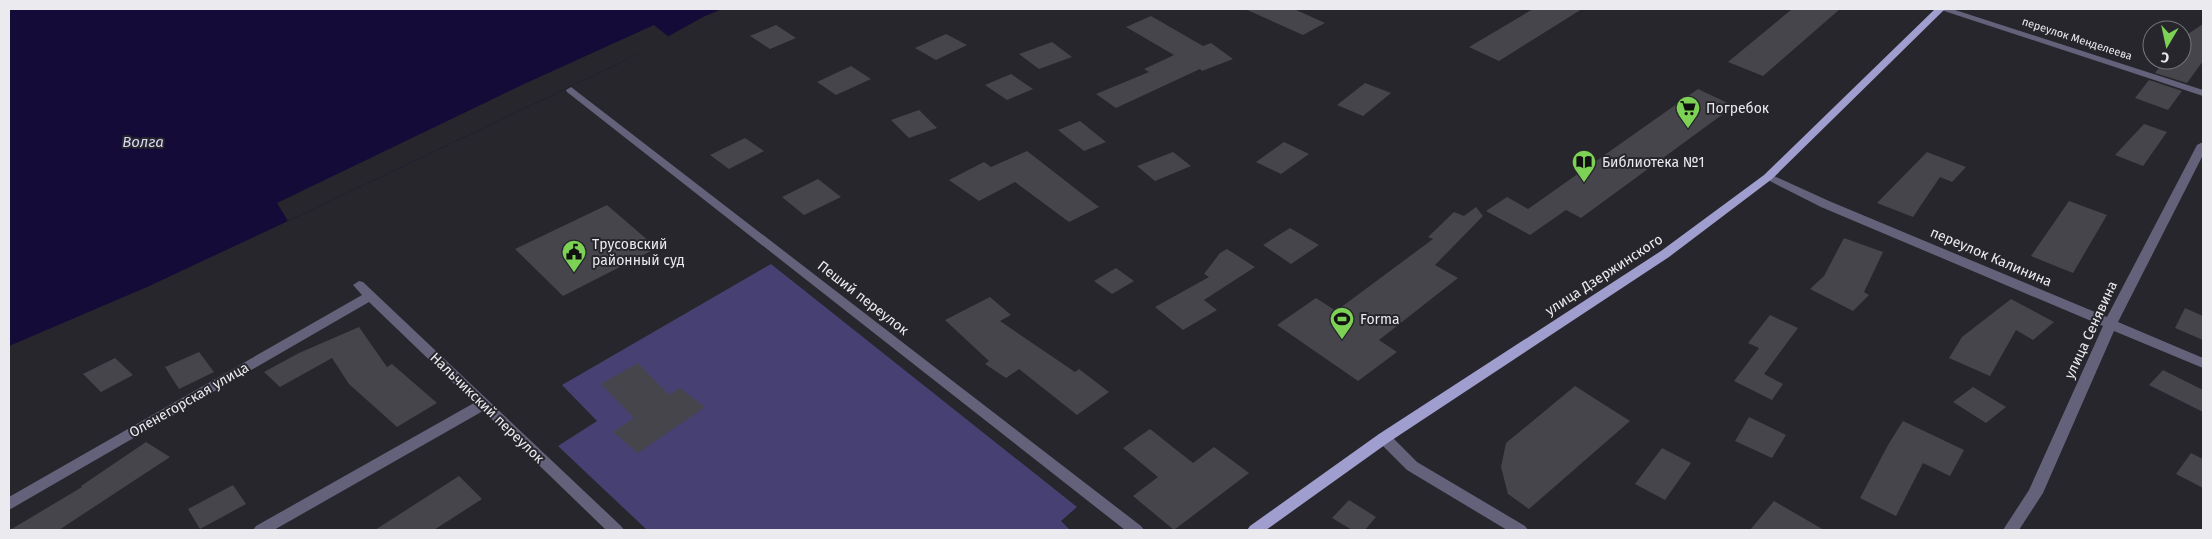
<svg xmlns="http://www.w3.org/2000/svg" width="2212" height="539" font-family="'Fira Sans',sans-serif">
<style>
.green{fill:#464172}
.water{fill:#150b38}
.pier{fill:#26262c}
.building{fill:#46454c}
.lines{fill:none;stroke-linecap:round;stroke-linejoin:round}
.minor{fill:#63627a;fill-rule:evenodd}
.major{fill:#a09ecf;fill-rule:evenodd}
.labels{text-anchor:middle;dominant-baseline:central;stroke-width:4;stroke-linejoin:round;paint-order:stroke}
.far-street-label{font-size:11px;fill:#ebebef;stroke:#26262c}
.poi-label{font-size:14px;fill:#ebebef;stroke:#26262c;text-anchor:start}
.street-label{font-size:14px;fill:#ebebef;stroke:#26262c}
.water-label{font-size:15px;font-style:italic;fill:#d7d6f7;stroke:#26262c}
</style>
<rect width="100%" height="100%" fill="#26262c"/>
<path class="green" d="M771,264L1077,507L1061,521L1070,530H647L558,446L597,421L562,385Z"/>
<path class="water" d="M9,9H722L703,17L622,62L288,221L147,287L9,346Z"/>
<path class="pier" d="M654,25L669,37L622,62L288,221L277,203L524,84Z"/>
<path class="building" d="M1245,9H1294L1325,23L1303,35Z
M1533,9H1582L1499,61L1469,47Z
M1792,9H1840L1763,76L1728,62Z
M1151,16L1203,46L1211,43L1233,59L1202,71L1200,69L1116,108L1096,94L1149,72L1144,69L1174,55L1126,27Z
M2203,24V61L2187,83L2155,73L2165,60H2182V38Z
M776,25L796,38L770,49L750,36Z
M946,34L967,45L936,60L915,48Z
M1052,42L1072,57L1039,69L1019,54Z
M851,66L871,79L836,95L817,82Z
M1011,74L1033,89L1007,100L985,85Z
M2149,80L2182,91L2168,110L2135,98Z
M1365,83L1391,93L1363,116L1337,105Z
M1698,89L1734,106L1581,218L1566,210L1530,235L1486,211L1507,197L1528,209Z
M919,110L937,128L909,138L891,120Z
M1080,121L1106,142L1084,151L1058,130Z
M2144,124L2167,132L2143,166L2115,155Z
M745,138L764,151L729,169L710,155Z
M1284,142L1309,154L1281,174L1256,162Z
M1027,151L1099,207L1069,222L1015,182L979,201L949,180L984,162L991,167Z
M1173,152L1191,166L1155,181L1137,166Z
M1927,152L1966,167L1952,182L1940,177L1913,217L1877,203Z
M818,179L841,197L804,215L782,197Z
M2069,201L2107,215L2073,273L2031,256Z
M607,205L657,248L563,296L515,249Z
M1476,207L1483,216L1435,265L1458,278L1379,340L1397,352L1358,381L1277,325L1316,298L1336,311L1433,239L1428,237L1454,212L1464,216Z
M1290,228L1319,245L1291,264L1263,245Z
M1844,238L1883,252L1864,292L1869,295L1853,311L1810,289L1824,276Z
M1227,249L1255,267L1204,300L1217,310L1183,330L1155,307L1209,277L1204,274L1220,253Z
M1116,268L1134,281L1112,294L1094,281Z
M990,297L1011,315L1000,321L1075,372L1079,369L1109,392L1077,415L1019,369L1006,378L985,364L989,361L945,320Z
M2011,299L2054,322L2033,340L2016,330L1990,376L1949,358L1962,337Z
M2185,308L2203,316V340L2175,328Z
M1770,315L1798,328L1764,374L1783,384L1772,400L1734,381L1759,348L1748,343Z
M359,327L387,367L392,364L437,403L397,427L349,384L332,358L280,387L264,372L299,353Z
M199,352L214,372L179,389L165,367Z
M115,358L133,375L101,392L83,374Z
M638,363L669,395L680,388L705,407L638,453L613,432L634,418L601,384Z
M2163,370L2203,390V412L2149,385Z
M1575,386L1630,421L1529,509L1508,494L1501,467L1506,443Z
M1973,387L2006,407L1986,423L1953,402Z
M1749,417L1786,435L1772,458L1735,441Z
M1903,421L1964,450L1950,476L1923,463L1896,516L1860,498L1888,445Z
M1150,429L1193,463L1214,447L1249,473L1174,530L1133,496L1158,477L1123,448Z
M146,442L170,457L59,530H10L82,487L81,486Z
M1662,448L1691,463L1665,500L1635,484Z
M2191,453L2203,459V488L2176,474Z
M459,476L482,499L434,530H375Z
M233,485L246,504L200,529L188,509Z
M1349,500L1376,517L1365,530H1352L1332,518Z
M1774,501L1824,530H1750Z"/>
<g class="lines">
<path class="minor" d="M1938,9H1952L2203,90V96Z
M571,87L1141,526L1144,530H1125L567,92L566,90Z
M2203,142V155L2118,322L2203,358V368L2114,331L2043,493L2019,530H2003L2029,490L2103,326L1821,207L1762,177L1768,174L1772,175L1829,201L2107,317L2197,145Z
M359,281L363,282L621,526L624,530H606L483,411L274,530H253L256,526L474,403L369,302L9,510V497L362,295L353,285Z
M1384,433L1389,434L1417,462L1525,526L1528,530H1507L1407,470L1379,442L1377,438L1379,434Z"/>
<path class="major" d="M1935,9H1945L1772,179L1669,257L1389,442L1266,530H1247L1250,526L1379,434L1661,251L1764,175Z"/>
</g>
<defs>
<symbol id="supermarket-pin" viewBox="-11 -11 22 30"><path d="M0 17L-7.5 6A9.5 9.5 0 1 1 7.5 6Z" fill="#7dd154" stroke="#26262c"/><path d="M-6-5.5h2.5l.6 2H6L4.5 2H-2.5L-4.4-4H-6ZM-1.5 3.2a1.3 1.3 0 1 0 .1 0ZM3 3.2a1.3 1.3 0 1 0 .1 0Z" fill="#111"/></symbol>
<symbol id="library-pin" viewBox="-11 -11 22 30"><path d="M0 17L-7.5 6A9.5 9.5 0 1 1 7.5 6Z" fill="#7dd154" stroke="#26262c"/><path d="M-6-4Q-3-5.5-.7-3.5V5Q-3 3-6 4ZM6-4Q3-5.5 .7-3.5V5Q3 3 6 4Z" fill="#111"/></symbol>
<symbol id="civic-pin" viewBox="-11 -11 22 30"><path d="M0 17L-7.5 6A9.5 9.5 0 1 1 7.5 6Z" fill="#7dd154" stroke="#26262c"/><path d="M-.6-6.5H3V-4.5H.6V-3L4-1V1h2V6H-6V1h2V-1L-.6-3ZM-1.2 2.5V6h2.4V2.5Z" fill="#111"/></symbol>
<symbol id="stadium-pin" viewBox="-11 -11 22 30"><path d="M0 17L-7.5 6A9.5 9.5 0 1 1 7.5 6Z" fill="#7dd154" stroke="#26262c"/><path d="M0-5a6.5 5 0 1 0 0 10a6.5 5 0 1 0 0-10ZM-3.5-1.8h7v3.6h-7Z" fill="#111"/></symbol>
</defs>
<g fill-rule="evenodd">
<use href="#supermarket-pin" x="1674" y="94" width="28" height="38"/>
<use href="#library-pin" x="1570" y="148" width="28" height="38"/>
<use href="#civic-pin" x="560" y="238" width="28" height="38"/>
<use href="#stadium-pin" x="1328" y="305" width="28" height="38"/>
</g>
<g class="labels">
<g class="far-street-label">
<text transform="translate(2077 39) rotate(18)">переулок Менделеева</text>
</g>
<g class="poi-label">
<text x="1706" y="108">Погребок</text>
<text x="1602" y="162">Библиотека №1</text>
<text x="592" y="244">Трусовский<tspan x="592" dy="16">районный суд</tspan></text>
<text x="1360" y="319">Forma</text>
</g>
<g class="street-label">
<text transform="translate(1991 257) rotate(23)">переулок Калинина</text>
<text transform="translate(1604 275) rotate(-33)">улица Дзержинского</text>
<text transform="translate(863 298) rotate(38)">Пеший переулок</text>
<text transform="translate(2091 330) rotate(-65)">улица Сенявина</text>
<text transform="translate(189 400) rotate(-30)">Оленегорская улица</text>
<text transform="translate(487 408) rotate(44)">Нальчикский переулок</text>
</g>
<g class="water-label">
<text x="143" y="142">Волга</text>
</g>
</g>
<rect width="2212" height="539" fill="none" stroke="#ebebef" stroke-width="20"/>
<g transform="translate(2167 45) rotate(189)"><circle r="24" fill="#26262c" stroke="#75757a"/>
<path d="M0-4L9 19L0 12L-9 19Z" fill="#7dd154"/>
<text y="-8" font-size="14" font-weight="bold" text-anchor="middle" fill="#ebebef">С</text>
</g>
</svg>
